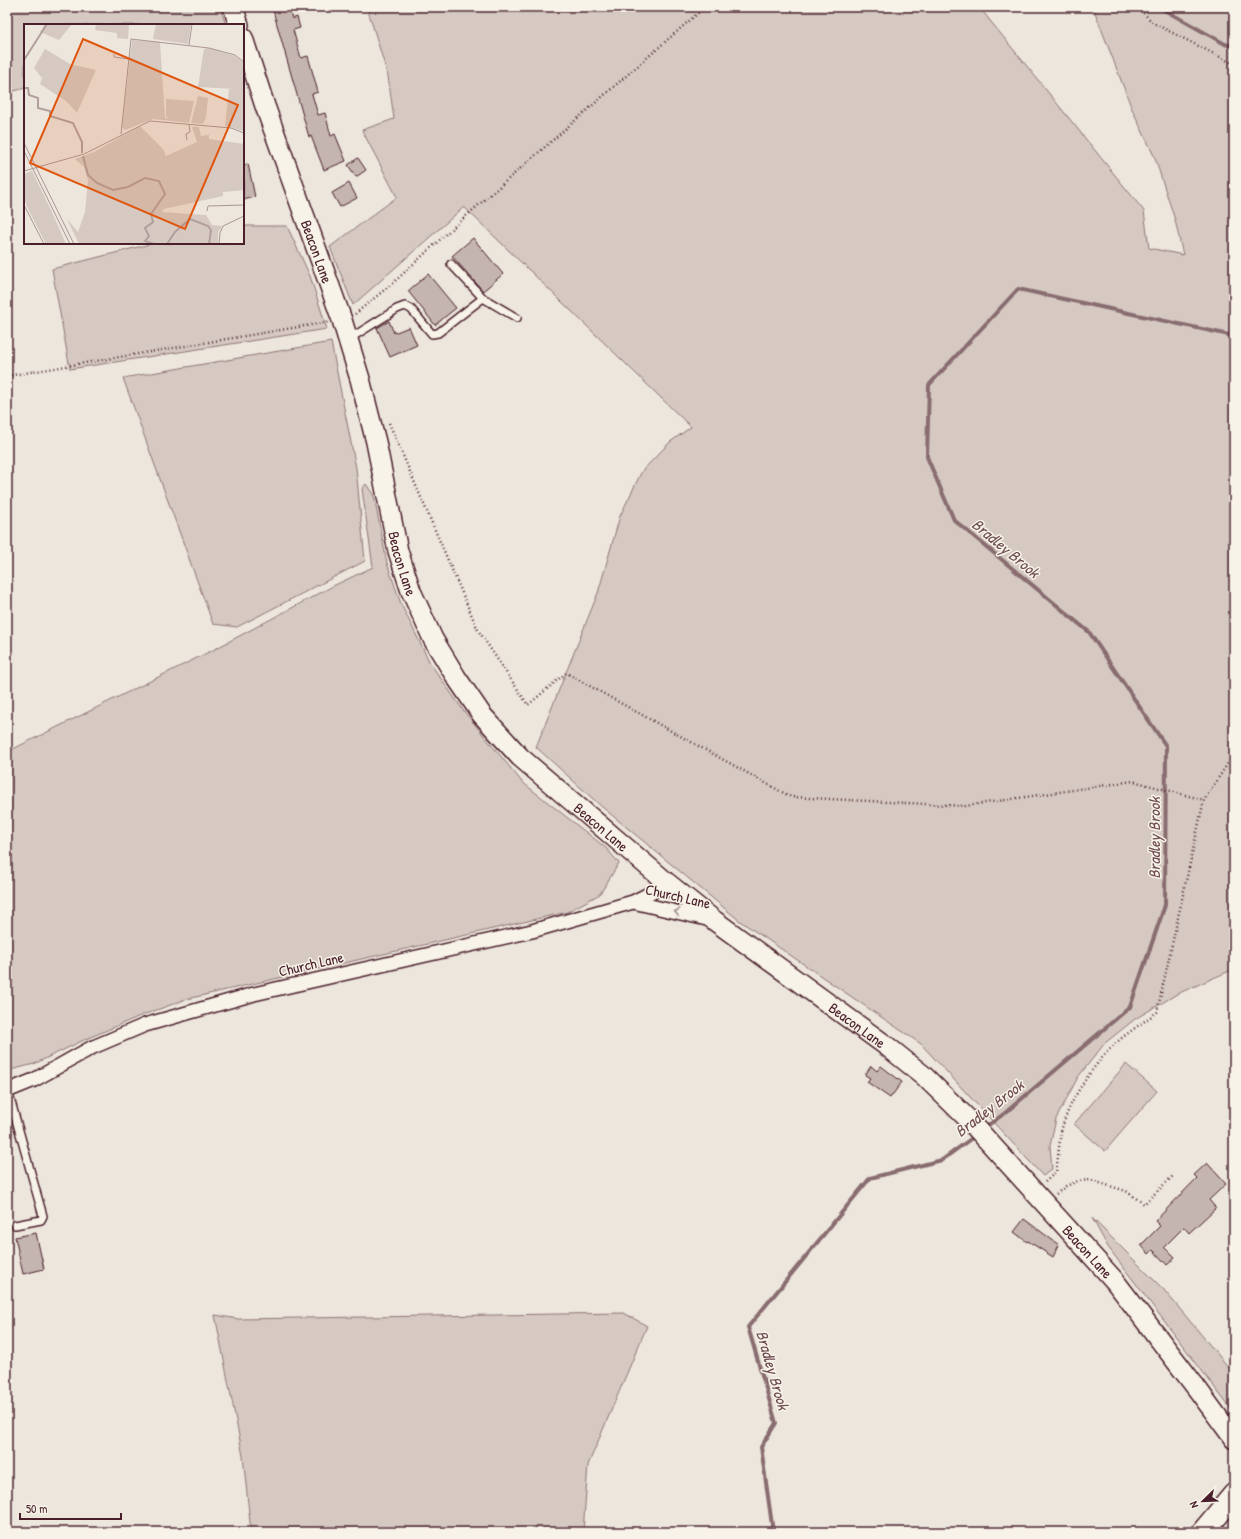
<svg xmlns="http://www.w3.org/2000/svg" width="1241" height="1539" font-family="'Patrick Hand',sans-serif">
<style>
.green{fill:#d5c9c2;stroke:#907476}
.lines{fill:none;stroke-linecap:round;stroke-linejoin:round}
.stream{stroke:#896c6f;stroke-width:4}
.building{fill:#c4b5b0;stroke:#4a1f2b}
.service-casing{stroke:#4a1f2b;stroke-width:10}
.minor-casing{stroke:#4a1f2b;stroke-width:16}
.secondary-casing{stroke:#4a1f2b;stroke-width:22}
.motorway-casing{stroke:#4a1f2b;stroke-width:25}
.path{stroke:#4a1f2b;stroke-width:2.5;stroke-dasharray:1 3;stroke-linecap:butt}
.service{stroke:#f7f3e8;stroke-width:7}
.minor{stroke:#f7f3e8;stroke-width:13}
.secondary{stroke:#f7f3e8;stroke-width:19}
.motorway{stroke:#f7f3e8;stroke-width:22}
.oneway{stroke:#a0898a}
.labels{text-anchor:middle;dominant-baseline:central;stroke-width:3;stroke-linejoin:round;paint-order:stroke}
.street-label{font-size:15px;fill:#4a1f2b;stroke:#f7f3e8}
.water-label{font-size:16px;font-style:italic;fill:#6f4c53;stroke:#f7f3e8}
.inset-river{fill:none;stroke:#b39f9d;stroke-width:2}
.inset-road{fill:none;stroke:#ab9696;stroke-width:1}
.view{fill:#e0560e;fill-opacity:0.15;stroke:#e0560e;stroke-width:2}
.inset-edge{fill:none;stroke:#4a1f2b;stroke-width:2}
</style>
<rect width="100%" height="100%" fill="#ece6dd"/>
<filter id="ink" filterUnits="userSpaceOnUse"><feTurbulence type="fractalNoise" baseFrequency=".025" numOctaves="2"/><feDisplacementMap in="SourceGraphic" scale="8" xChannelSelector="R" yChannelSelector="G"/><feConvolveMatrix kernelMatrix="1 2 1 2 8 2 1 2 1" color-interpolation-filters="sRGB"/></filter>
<g filter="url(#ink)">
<path class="green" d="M7,7H220L226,25H25V88L7,93Z
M367,7H979L1144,211L1149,248L1183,255L1175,220L1155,158L1132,109L1093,7H1234V969L1177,994L1135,1019L1105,1043L1078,1077L1056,1119L1050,1146L1052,1169L1043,1176L921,1044L740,921L602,807L536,747L598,593L620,516L642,471L670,442L691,427L464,207L353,305L330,247L397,197L362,130L394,119L388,76Z
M243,226H287L310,276L327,329L70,369L52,269L154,243H243Z
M331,342L356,468L365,561L237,627L213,624L123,378Z
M366,484L374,496L387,563L401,604L430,663L463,710L522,782L606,848L619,863L600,894L567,912L187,999L140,1016L86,1039L34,1064L7,1071V752L213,650L335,585L373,567L362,489Z
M1126,1064L1157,1091L1105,1151L1074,1124Z
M1092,1218L1164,1290L1234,1374V1413L1108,1247Z
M624,1313L647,1326L588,1465L583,1532H251L243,1456L215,1315L238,1319Z"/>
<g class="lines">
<path class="stream" d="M1159,7L1225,44L1234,47
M983,1129L1005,1113L1130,1007L1165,905L1166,746L1089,632L954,520L927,457L929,385L1018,289L1234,336
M773,1532L761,1447L776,1423L748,1327L870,1178L942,1160L976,1135"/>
</g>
<path class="building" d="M272,7H289L292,19L297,17L300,28L293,30L301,58L308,56L318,92L312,94L318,115L325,113L331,136L335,134L346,161L324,170L311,136L309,137Z
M358,158L366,170L356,177L348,165Z
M248,164L255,197L243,200V165Z
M349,183L357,198L340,207L332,193Z
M473,238L503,274L483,291L452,256Z
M428,274L456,308L435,325L408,291Z
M389,321L394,333L409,327L417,345L390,357L377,328Z
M871,1066L877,1071L881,1066L902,1082L890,1098L867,1082L870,1078L865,1075Z
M1207,1163L1226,1184L1209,1200L1216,1208L1189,1233L1184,1227L1164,1247L1175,1258L1167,1265L1153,1250L1149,1254L1141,1245L1160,1226L1155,1221L1197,1178L1194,1175Z
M1024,1219L1059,1245L1053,1257L1028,1241L1027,1242L1014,1232Z
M36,1233L44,1269L23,1274L15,1237Z"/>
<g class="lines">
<defs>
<path id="service" d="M451,264L483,298L517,318
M349,339L397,309L405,306L411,309L432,334L438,333L483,298
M8,1091L43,1216L41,1220L15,1225"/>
<path id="minor" d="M633,902L711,920
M7,1091L34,1080L91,1048L145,1025L254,994L532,931L633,902L651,893L665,881"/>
<g id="secondary">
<path d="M233,7L239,25"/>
<path id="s1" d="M243,38L265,106L342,320L360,379L376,442L398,551L411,591L433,639L456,677L482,715L520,757L665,881L715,921L888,1047L923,1075L969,1120L1114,1280L1198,1390L1234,1439"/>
</g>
<path id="motorway" d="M1203,1532L1234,1495"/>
</defs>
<use href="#service" class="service-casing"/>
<use href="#minor" class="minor-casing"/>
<use href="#secondary" class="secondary-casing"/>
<use href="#motorway" class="motorway-casing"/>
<path class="path" d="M1138,7L1153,23L1234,64
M355,314L394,282L458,223L705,7
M7,376L328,322
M389,423L478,630L528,705L566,673L791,797L965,806L1133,781L1204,800
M1045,1182L1056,1172C1058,1159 1059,1145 1061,1132C1068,1103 1087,1075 1106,1053C1120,1037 1140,1025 1157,1012L1204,800L1234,754
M1056,1194L1066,1186L1078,1181L1090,1180L1126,1191L1144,1204L1174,1175"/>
<use href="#service" class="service"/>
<use href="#minor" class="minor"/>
<use href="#secondary" class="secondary"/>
<use href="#motorway" class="motorway"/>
</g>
<defs><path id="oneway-chevron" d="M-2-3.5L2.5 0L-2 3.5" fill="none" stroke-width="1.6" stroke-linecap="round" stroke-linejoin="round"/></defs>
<use class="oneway" href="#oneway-chevron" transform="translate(677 912) rotate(-167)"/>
</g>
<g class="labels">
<g class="street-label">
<text stroke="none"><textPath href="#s1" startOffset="226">Beacon Lane</textPath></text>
<text stroke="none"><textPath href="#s1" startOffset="550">Beacon Lane</textPath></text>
<text stroke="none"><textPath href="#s1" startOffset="886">Beacon Lane</textPath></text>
<text transform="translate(678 896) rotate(13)">Church Lane</text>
<text transform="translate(311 964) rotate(-13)">Church Lane</text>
<text stroke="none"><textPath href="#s1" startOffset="1210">Beacon Lane</textPath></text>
<text stroke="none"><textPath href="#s1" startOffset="1534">Beacon Lane</textPath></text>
</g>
<g class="water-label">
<text transform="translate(1006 548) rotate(40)">Bradley Brook</text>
<text transform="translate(1154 838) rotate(-90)">Bradley Brook</text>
<text transform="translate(989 1108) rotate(-38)">Bradley Brook</text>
<text transform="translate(773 1370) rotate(74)">Bradley Brook</text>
</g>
</g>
<g transform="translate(24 24)">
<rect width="220" height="220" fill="#ece6dd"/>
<path d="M21,0H48L35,16L16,8ZM72,0H105L104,15L93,14V9L71,6ZM132,0H167L164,20L129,15ZM108,16L136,18L141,94L146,95L142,93V75L170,77L165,99L129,95L101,106L98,103ZM184,24L211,32L220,39V107L201,102L205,65H213L174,63L180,25ZM21,25L46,40L72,46L53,89L42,77L16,60L18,54L10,44ZM174,72L184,74L182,93L179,100L167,99ZM116,102L139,125L142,132L173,118L168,103H175L177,112L185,111V115L220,120V166L199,168V172L140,185L138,188L182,191L188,201L198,202L194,208V220H55L43,195L54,208L61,188L64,156L60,143L51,135L70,128ZM8,147L27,186L42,220H22L5,187L0,175V150Z" fill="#d5c9c2"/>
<path class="inset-river" d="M0,36L23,0M0,64H4L5,71L14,74V84L26,87V92L49,99L58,118V129M59,132L64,151L73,159L89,166L104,163L121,154L135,157L141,170L127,190L129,198L121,204L125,212L121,217L130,220M143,220L151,208L166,195L184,202L187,206L185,220"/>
<path class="inset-road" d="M165,21L168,0M90,30V33L104,35M97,110L107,15L185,24L211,31L220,38M163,116L162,110L166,108L165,101M0,119L50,220M0,127L46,220M0,147L60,130L126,97L207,104L220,109M0,181L20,220M183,187L184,182L220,181M195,220L196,209L199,202L220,192"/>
<path class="view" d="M59,15L214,81L161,205L6,139Z"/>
<rect width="220" height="220" class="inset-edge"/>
</g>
<rect width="1241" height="1539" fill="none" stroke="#f7f3e8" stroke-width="24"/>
<rect x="12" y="12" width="1217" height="1515" fill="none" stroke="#4a1f2b" stroke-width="1.5" filter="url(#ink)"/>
<g transform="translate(1203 1501) rotate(247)" stroke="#f7f3e8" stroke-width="3" paint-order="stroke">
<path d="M0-3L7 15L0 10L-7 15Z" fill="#4a1f2b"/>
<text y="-6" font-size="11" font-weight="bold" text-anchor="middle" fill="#4a1f2b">N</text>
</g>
<path d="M20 1513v6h101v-6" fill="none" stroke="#4a1f2b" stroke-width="2"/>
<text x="26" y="1513" font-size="12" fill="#4a1f2b" stroke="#f7f3e8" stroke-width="3" paint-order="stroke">50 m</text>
</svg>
